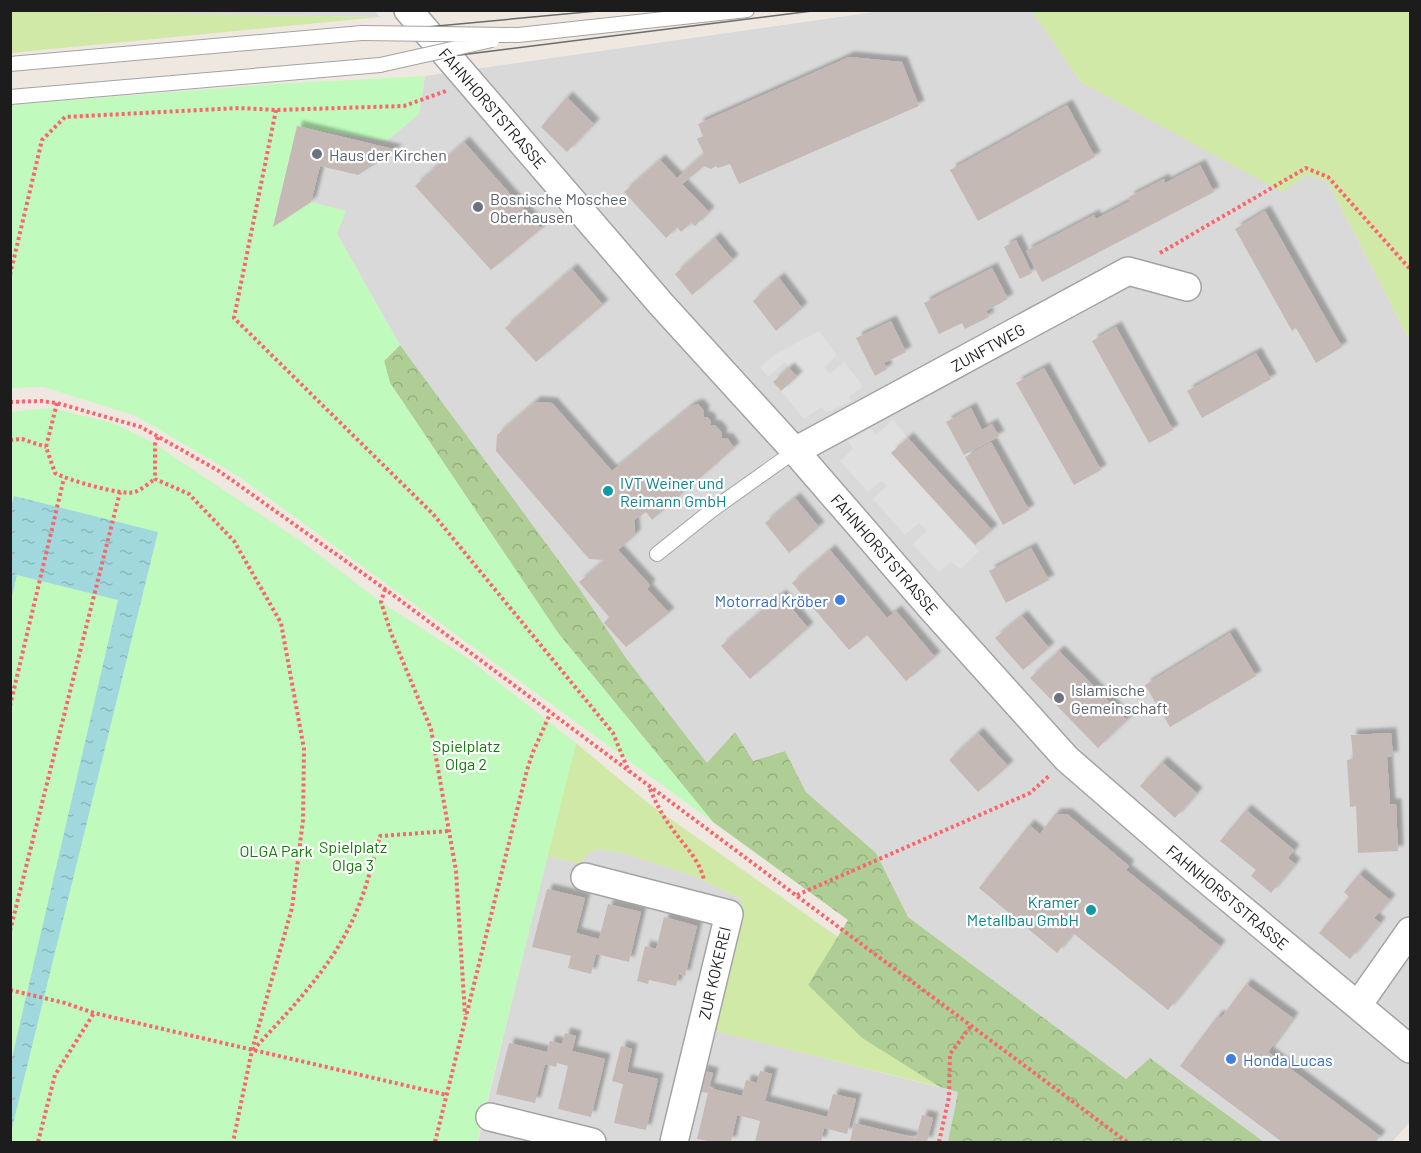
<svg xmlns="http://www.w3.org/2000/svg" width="1421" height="1153" font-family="Barlow,sans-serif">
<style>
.residential{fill:#dad9d9}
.grass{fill:#d1e9a6}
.forest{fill:url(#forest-crowns)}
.park{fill:#c0fabd}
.parking{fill:#e0e0e0}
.water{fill:url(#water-ripples)}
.building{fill:#c5b9b5;filter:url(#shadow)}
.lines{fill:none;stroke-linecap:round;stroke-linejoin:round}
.lane-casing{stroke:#a3a3a3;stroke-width:16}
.street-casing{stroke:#a3a3a3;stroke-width:30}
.path{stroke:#fb656b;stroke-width:4;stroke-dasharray:3 3;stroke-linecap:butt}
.lane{stroke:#fff;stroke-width:14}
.street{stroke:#fff;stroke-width:27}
.tram{stroke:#6a6a6a;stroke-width:1.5}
.lane-bridge-casing{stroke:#a3a3a3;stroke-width:16;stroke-linecap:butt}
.lane-bridge{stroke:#fff;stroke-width:14}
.worship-dot{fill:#6b7280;stroke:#fff;stroke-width:2}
.culture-dot{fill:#0f9aa8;stroke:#fff;stroke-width:2}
.shop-dot{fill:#3f7fe0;stroke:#fff;stroke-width:2}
.labels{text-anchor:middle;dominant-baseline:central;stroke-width:4.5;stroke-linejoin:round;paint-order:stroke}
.street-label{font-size:16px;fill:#1c1c1c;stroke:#fff}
.worship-label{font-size:16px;fill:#5b616d;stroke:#fff;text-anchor:start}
.culture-label{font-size:16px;fill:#0d838f;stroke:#fff;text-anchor:start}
.shop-label{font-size:16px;fill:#366cbe;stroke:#fff;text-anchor:end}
.park-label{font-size:16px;fill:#117b0a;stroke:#fff}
</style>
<defs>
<pattern id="forest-crowns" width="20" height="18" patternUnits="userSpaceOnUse" patternTransform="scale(1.5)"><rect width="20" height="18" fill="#aece95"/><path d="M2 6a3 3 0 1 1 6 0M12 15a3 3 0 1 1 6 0" fill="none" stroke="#95b080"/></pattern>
<pattern id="water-ripples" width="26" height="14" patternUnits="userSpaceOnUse" patternTransform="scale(1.5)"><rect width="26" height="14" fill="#a1d8dd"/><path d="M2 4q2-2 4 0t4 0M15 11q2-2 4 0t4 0" fill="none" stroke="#8ab9bd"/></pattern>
<filter id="shadow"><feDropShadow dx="5.5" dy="-5.5" stdDeviation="1.5" flood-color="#0004"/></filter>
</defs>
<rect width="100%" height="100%" fill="#eee8e1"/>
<path class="residential" d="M374,10L380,17L17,11Z
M889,10L1032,11L1081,82L1282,191L1307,175L1328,182L1410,341V1122L1392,1142H1264L1150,1058L1126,1079L908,917L876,853L806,792L785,751L753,761L707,763L626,658L579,588L400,345L337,234L273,227L297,126L419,114L425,76Z
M598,849L627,854L694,876L742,899L712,1030L958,1092L948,1142H478L547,856L582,864L586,854Z"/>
<path class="grass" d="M11,10L17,11L380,17L11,53Z
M1032,11H1410V341L1328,182L1307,175L1282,192L1081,82Z
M576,743L648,803L838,937L808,985L862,1038L940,1087L711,1030L742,899L694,876L627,854L598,849L586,854L582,864L547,856Z"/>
<path class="forest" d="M400,345L579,588L626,658L707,763L735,732L753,761L785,751L806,792L876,853L908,917L1126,1079L1150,1058L1264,1142H948L958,1092L940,1087L862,1038L808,985L848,920L713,822L558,633L390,383L384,361Z"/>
<path class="park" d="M425,76L419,114L387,141L297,127L273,226L311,202L346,211L337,234L400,345L384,361L390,383L558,633L713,822L240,477L136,416L44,387L11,388L10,105L274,84Z
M51,408L113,423L150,441L302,542L381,602L466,657L576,743L477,1142H11V412Z"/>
<path class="parking" d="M819,331L837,355L824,368L830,374L844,362L863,386L849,397L851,401L826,413L822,407L818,409L804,419L781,391L797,377L785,362L768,377L760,367L774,355Z
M893,420L908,438L891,453L979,551L961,569L951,562L939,572L913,545L927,530L919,523L905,535L873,499L887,486L881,481L868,492L840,461L853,449L848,441L871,428L876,435Z"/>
<path class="water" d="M14,496L158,532L11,1132V1062L118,600L17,575L11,600L10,511Z"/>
<path class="building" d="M849,57L902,62L919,106L739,184L730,164L718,168L716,166L711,169L704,166L682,184L709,212L695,226L691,223L681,232L677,227L666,238L624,192L660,160L677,178L704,154L697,139L703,136L698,124Z
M567,97L594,124L567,152L541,127Z
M1067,105L1095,157L978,221L950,170Z
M297,126L397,150L358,175L320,166L311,202L273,227Z
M464,142L541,229L491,270L415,186Z
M1200,165L1214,192L1042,282L1026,251L1094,215L1096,219L1130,201L1129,197L1164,179L1165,183Z
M1265,211L1342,347L1316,363L1296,328L1292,331L1235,229Z
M715,238L733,260L692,295L675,274Z
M1016,240L1032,273L1020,279L1004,247Z
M992,268L1008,299L986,311L989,317L965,329L962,323L939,334L924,303Z
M572,269L603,305L536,362L505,328Z
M779,278L802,308L776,331L753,301Z
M891,321L906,352L884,363L887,369L875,376L856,338Z
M1116,327L1173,430L1149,443L1092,341Z
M1256,353L1271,379L1202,418L1187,391Z
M789,368L797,377L781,391L773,382Z
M1044,368L1101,470L1074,485L1016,383Z
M535,402L552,403L612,471L690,407L698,404L704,411L703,417H707L711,421L710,425L716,426L722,433L721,438L728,439L734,448L652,520L646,512L634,520L635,535L618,550L650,585L647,589L669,613L626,647L604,623L609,617L579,582L605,560L589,559L496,451L497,435Z
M971,408L982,430L992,424L999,436L964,455L946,422Z
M908,438L992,530L975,545L891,453Z
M991,442L1029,510L1003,525L965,457Z
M795,498L819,527L789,553L765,523Z
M1031,548L1049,580L1006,603L989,571Z
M830,550L887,618L896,611L935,657L906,681L867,635L849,650L792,583Z
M781,595L808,628L750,679L721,646Z
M1022,616L1049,648L1023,670L995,638Z
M1230,633L1256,676L1170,727L1145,685Z
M1059,651L1127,720L1098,748L1030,678Z
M978,733L1008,766L978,792L949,760Z
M1391,733L1393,757H1387L1390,804H1396L1398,851L1358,853L1356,806L1350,807L1347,760L1353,759L1351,735Z
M1162,762L1197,793L1175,818L1140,786Z
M1246,810L1294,850L1288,858L1295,864L1271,893L1251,876L1256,870L1220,841Z
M1055,814H1067L1129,866L1126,870L1220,946L1168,1010L1073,933L1057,953L979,888L1029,825L1040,834Z
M1359,874L1390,900L1374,918L1380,923L1350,959L1319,933L1349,897L1344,892Z
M547,889L585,898L576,933L599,939L608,904L641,912L629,962L596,954L591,974L568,968L571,956L532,947Z
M664,917L697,926L685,976L679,974L676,986L649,980L648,984L637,981L645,946L656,949Z
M1246,984L1293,1018L1268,1052L1380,1136L1376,1142H1282L1180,1066L1218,1015L1221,1018Z
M565,1033L576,1036L572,1051L605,1059L591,1117L558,1109L568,1066L557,1063L556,1067L545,1064L535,1103L496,1094L509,1043L547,1052L550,1041L562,1044Z
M621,1046L632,1049L627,1072L658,1079L646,1130L614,1123L623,1084L612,1081Z
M701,1070L713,1073L709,1088L742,1096L746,1080L757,1083L760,1071L772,1074L765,1101L827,1117L833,1094L856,1099L847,1134L824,1128L821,1142H755L760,1121L737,1115L731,1142H713L697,1139L708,1093L696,1091Z
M922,1115L933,1118L927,1142H850L854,1123L916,1138Z"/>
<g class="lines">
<defs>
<path id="lane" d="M518,35L747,10
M10,64L362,33
M10,97L380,65
M657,554L712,510L795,451"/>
<path id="street" d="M408,10L661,304L795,451L932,609L1067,759L1195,870L1410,1049
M795,451L1128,271L1187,287
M585,877L729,914L674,1142
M1358,1005L1410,931
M490,1117L592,1142"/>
</defs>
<use href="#lane" class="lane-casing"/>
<use href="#street" class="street-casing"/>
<path class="path" d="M276,110L234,318L433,514L613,733L629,772
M1160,253L1306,168L1328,177L1410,269
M10,275L42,140L65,117L239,108L276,110L404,106L446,91
M10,402L41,401L57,403L141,427L219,471L385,589L1127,1142
M57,403L46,447L55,473C68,480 122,496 135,492C141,490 149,483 155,479
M158,437L155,444V479L189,494L234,541L281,623L304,749L303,820L292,908L252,1050L233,1142
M10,440L22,439L46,447
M385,589L381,602L391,633L431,729L456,871L465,1015
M10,706L64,478
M650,789C656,803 662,815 671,827C683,845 699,858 704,880
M797,895L1030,793L1049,776
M10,931L120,492
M10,990L65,1003L94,1013L447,1095
M253,1050C292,1008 335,964 357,910C367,886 373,861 380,836L449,831
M38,1142L55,1075L94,1013
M435,1142L527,770L533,752L550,714
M939,1142L949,1097L950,1054L971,1026"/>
<use href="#lane" class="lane"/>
<use href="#street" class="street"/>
<path class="tram" d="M362,33L608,10
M380,65L820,10"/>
<defs>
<path id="lane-bridge" d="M362,33L518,35
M380,65L492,40"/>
</defs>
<use href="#lane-bridge" class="lane-bridge-casing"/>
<use href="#lane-bridge" class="lane-bridge"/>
</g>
<g class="worship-dot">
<circle cx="317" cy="154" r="6"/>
<circle cx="478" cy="207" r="6"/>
<circle cx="1059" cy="698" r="6"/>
</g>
<g class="culture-dot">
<circle cx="608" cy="491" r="6"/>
<circle cx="1091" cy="910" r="6"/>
</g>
<g class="shop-dot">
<circle cx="840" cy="600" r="6"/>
<circle cx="1231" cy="1059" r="6"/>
</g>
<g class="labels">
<g class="street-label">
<text transform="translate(493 108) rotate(49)">FAHNHORSTSTRASSE</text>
<text transform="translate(988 347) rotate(-29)">ZUNFTWEG</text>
<text transform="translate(885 554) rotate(49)">FAHNHORSTSTRASSE</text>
<text transform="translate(1228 897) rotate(40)">FAHNHORSTSTRASSE</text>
<text transform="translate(714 973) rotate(-77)">ZUR KOKEREI</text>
</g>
<g class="worship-label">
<text x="329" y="154">Haus der Kirchen</text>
<text x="490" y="198">Bosnische Moschee<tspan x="490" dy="18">Oberhausen</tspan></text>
<text x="1071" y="689">Islamische<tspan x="1071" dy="18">Gemeinschaft</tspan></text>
</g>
<g class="culture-label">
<text x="620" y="482">IVT Weiner und<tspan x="620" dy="18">Reimann GmbH</tspan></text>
<text x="1079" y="901" text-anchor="end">Kramer<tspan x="1079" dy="18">Metallbau GmbH</tspan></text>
</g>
<g class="shop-label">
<text x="828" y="600">Motorrad Kröber</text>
<text x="1243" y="1059" text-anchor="start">Honda Lucas</text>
</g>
<g class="park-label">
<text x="466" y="745">Spielplatz<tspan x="466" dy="18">Olga 2</tspan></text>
<text x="353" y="846">Spielplatz<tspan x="353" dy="18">Olga 3</tspan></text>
<text x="276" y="850">OLGA Park</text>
</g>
</g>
<rect width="1421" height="1153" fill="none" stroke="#1c1c1c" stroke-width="24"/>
</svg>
